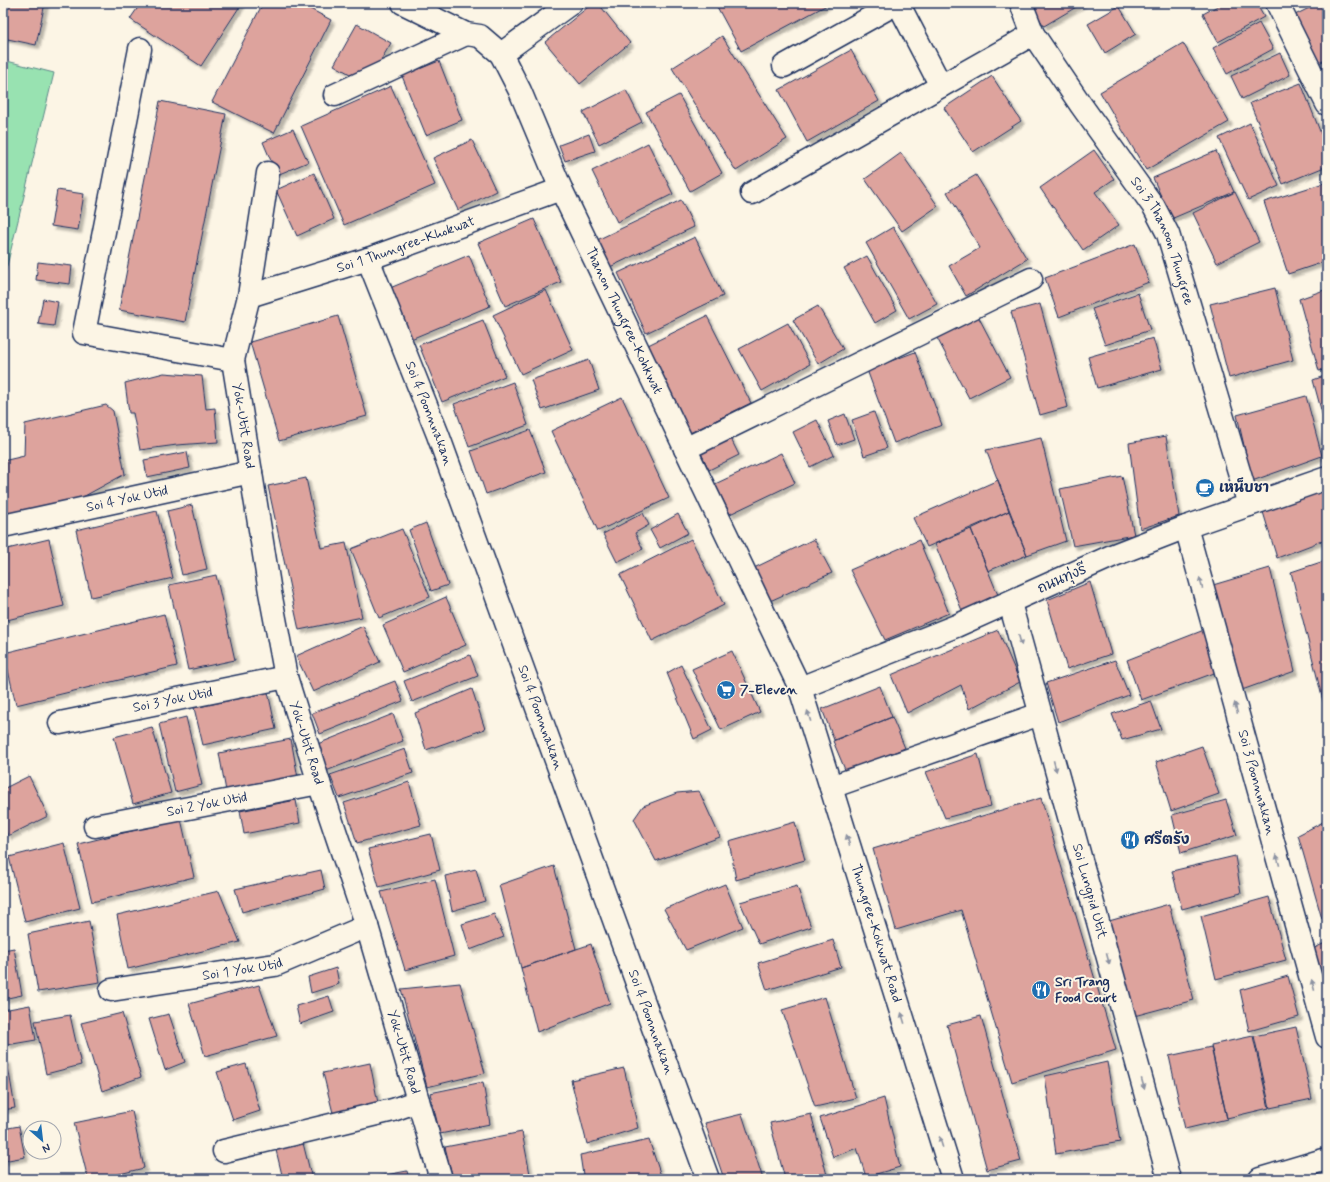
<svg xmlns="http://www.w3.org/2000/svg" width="1330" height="1182" font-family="Mynerve,'Playpen Sans Thai',sans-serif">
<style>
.green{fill:#98e2b1;stroke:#5a8888}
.building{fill:#dda39d;stroke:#1b2f5e;filter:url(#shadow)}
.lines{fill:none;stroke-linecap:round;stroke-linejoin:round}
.minor-casing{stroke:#1b2f5e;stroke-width:25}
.tertiary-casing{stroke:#1b2f5e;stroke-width:25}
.minor{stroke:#fcf5e5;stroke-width:22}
.tertiary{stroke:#fcf5e5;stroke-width:22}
.oneway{fill:#8c92a2}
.labels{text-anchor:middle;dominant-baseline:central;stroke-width:4;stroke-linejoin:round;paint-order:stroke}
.street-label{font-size:14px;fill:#1b2f5e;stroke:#fcf5e5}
.poi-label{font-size:14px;font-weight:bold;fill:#1b2f5e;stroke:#fcf5e5;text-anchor:start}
</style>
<defs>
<filter id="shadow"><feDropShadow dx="3.5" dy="3.5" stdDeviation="1" flood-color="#0004"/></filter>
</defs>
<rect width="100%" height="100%" fill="#fcf5e5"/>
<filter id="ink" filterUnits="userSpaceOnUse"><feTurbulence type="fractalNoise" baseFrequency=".025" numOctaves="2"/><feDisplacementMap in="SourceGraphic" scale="8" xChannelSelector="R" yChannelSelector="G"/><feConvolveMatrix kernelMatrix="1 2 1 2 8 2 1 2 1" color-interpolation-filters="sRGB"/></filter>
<g filter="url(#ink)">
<path class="green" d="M3,60L54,73L3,282Z"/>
<path class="building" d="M3,3H45L36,45L3,38Z
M141,3H242L201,66L130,19Z
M263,3H299L331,20L274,133L212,102Z
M593,3H598L630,43L580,84L545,42Z
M715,3H825L827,5L741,51Z
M1038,3H1083L1044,26L1032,7Z
M1223,3H1256L1264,17L1218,42L1203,14Z
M1319,3H1327V59L1319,63L1295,15Z
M1119,6L1136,34L1105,53L1088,24Z
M1259,23L1273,49L1227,74L1213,48Z
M357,24L391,43L378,65L357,78L334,65Z
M722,36L787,139L736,171L672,68Z
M1183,43L1229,122L1146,170L1100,92Z
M851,50L879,101L807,142L779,90Z
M1280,53L1290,75L1242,99L1231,76Z
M439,61L462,120L426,135L402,76Z
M992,76L1021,121L973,152L944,108Z
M1301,83L1327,149V166L1283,184L1250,103Z
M391,86L435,185L344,225L301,126Z
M626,90L642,122L599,144L583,112Z
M679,95L722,173L690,191L646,112Z
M160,101L226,114L185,322L119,310Z
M1250,123L1279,186L1248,200L1219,138Z
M293,129L308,162L277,175L263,142Z
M589,134L595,151L565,161L559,145Z
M472,140L496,191L458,210L433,158Z
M648,143L673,194L617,222L592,171Z
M1094,150L1114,179L1095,192L1119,225L1083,250L1040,188Z
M1216,151L1234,192L1171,219L1153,178Z
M901,153L938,206L902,231L865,179Z
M314,173L334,219L297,236L276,190Z
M976,175L1027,259L966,296L949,266L980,248L947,192Z
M1327,182V261L1288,274L1264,202Z
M57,190L84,194L78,230L51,226Z
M1235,192L1259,242L1217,263L1193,213Z
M681,200L694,227L610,267L597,240Z
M534,219L561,282L505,306L478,243Z
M893,227L937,304L909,319L866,243Z
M695,237L723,296L646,333L618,273Z
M1135,244L1149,282L1059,317L1045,278Z
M469,255L490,306L411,339L390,288Z
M867,256L897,310L875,323L844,268Z
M38,262L72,266L70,284L36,280Z
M1275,288L1293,360L1229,378L1210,304Z
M1327,289V369L1319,371L1299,299Z
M546,290L573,350L521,374L493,315Z
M1138,293L1150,330L1105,345L1092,309Z
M43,299L58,302L54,326L38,324Z
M1040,304L1068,407L1040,415L1011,312Z
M818,306L843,349L818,364L793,320Z
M338,316L367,416L279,441L250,342Z
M707,316L751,403L688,434L644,347Z
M978,316L1010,377L969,398L937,338Z
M483,320L505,376L442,402L419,345Z
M788,323L810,364L762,391L739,349Z
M1153,338L1162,369L1097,388L1088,357Z
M915,352L942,425L894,443L867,370Z
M589,360L599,390L542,410L531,380Z
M164,373L202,376L206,409L215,408L218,442L177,445L140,450L133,413H129L125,383Z
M1327,375V432L1313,380Z
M513,382L528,425L469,447L454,404Z
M1306,396L1322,456L1252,481L1237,415Z
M622,397L669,498L598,531L551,431Z
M106,405L113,411L125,474L81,498L3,517V461L24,456L25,424Z
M874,412L887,448L864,456L852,420Z
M845,414L854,439L837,445L828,421Z
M817,420L834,455L810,467L793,432Z
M530,430L546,472L486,494L471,451Z
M1166,436L1179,516L1140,529L1129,443Z
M730,437L739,455L709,470L700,451Z
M1041,438L1066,541L1027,555L986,450Z
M187,452L190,468L147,477L144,460Z
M781,453L795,483L730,514L715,484Z
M1122,476L1134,535L1073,546L1060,489Z
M306,478L321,548L346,543L362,617L299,630L268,486Z
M998,480L1009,511L927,547L913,518Z
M1323,489L1327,501V539L1277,558L1263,512Z
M192,505L207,569L182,575L167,511Z
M157,511L173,578L91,597L76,530Z
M1009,511L1027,555L988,571L971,529Z
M643,513L649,525L635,533L643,549L617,562L603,534Z
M678,514L688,533L660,548L650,530Z
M426,523L448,585L431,591L409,530Z
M402,529L430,597L379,618L351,549Z
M971,529L998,595L963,613L935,544Z
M49,539L64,606L3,621V550Z
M691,539L724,605L652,641L620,575Z
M814,539L832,573L770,601L754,568Z
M919,540L949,613L885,640L850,570Z
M1327,560V708L1325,709L1291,572Z
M1270,568L1295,671L1242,690L1213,585Z
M216,575L235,660L188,670L169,585Z
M1090,582L1111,654L1067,669L1047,600Z
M446,597L466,645L403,672L383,625Z
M164,614L177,666L16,705L4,653Z
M363,626L380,662L313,692L296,656Z
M998,630L1020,682L969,709L961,685L907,713L891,675Z
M1204,630L1217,672L1141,700L1127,660Z
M732,651L760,712L721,730L692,669Z
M470,655L478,676L412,702L404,681Z
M1115,660L1129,695L1058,722L1046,683Z
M681,665L712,730L694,739L667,673Z
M395,681L403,701L320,734L312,713Z
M880,686L892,717L834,740L822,709Z
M472,689L485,729L426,750L415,713Z
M268,692L276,729L203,745L194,708Z
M1151,701L1161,729L1122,740L1112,714Z
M393,714L403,741L326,771L315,745Z
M186,717L202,785L175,792L159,724Z
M892,717L905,748L846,772L833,741Z
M152,727L171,793L133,804L114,737Z
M291,739L298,778L226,791L219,753Z
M1202,746L1219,794L1171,811L1156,762Z
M405,749L413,773L339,798L330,775Z
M978,754L991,806L945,818L926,772Z
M29,776L48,816L8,836L3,826V789Z
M409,782L421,825L357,843L344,803Z
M699,791L720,837L656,861L634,819L643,806L677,793Z
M1041,798L1116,1050L1012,1082L961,910L896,930L873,849Z
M296,800L300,823L244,834L240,811Z
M1226,800L1237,835L1181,853L1172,815Z
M181,819L194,877L92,902L78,844Z
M1327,820V917L1322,919L1298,835Z
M795,822L805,860L736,880L729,841Z
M431,834L440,870L379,887L368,849Z
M64,843L80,908L25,922L9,857Z
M1235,856L1241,893L1182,909L1172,871Z
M554,866L576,949L521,968L499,885Z
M476,869L485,901L452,911L445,876Z
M321,870L325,889L242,912L235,889Z
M435,879L454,956L405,970L381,892Z
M725,884L743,927L686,950L664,909Z
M797,886L811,927L759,944L740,902Z
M219,891L240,942L128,969L117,915Z
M1269,897L1286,960L1216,979L1201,916Z
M1169,904L1194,1000L1134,1016L1109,921Z
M494,914L504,937L470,950L462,924Z
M89,921L100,982L38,992L28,934Z
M833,940L841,967L767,990L758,963Z
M1327,942V985L1312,993L1294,958Z
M591,944L610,1003L537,1032L521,968Z
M14,948L22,995L3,999V950Z
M336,968L339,984L311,993L308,977Z
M1288,976L1299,1017L1249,1031L1240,990Z
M460,983L485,1073L427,1087L401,989Z
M259,985L277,1036L205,1056L189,1004Z
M329,996L334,1012L300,1024L296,1006Z
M825,997L856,1098L815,1107L782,1010Z
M30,1005L36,1040L7,1045L3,1024V1010Z
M122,1013L141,1077L102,1091L81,1023Z
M169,1014L185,1062L165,1070L149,1019Z
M70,1015L81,1065L46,1074L35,1021Z
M981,1016L1021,1161L987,1170L947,1025Z
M1296,1027L1312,1099L1270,1108L1254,1036Z
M1253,1036L1269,1108L1227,1118L1211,1045Z
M1211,1047L1227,1119L1185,1129L1169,1056Z
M7,1060L15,1108L3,1110V1061Z
M1107,1062L1120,1142L1056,1154L1045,1076Z
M370,1063L378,1103L333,1113L323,1073Z
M246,1064L260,1111L233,1120L217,1072Z
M624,1068L638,1128L587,1144L571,1080Z
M483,1082L490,1124L440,1134L430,1093Z
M884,1098L900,1167L866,1177L857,1148L833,1157L820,1118Z
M132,1111L144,1168L99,1179H88L74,1123Z
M742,1114L763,1179H724L705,1123Z
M811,1114L828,1179H785L770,1123Z
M19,1126L25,1157L3,1161V1129Z
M522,1132L530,1174L495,1179H453L445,1147Z
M302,1139L312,1179H283L275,1146Z
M649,1140L662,1179H565L583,1175L580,1155Z
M407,1171L409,1179H365Z"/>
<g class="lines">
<defs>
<g id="minor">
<path d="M898,3L941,86"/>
<path id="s1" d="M1021,3L1033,34L1081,105L1154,207L1168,234L1249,505"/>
<path d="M1277,3L1327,104"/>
<path d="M140,49L84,333L233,360"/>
<path d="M501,54L571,3"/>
<path d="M784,66L897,3"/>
<path d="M335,95L466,34"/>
<path id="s2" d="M268,173L249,296L233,360L270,592L286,677L319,783L367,926L441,1179"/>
<path d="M752,193L1033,34"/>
<path id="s3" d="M368,259L438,435L708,1179"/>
<path id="s4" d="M249,296L368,259L561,189"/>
<path d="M685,449L1031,279"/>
<path id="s5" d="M3,526L251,472"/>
<path id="s6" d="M1186,527L1327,1037"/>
<path id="s7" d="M1010,603L1169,1179"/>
<path id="s8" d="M60,723L286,677"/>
<path d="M831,787L1040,714"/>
<path id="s9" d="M95,826L319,783"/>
<path id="s10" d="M111,990L275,965L367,926"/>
<path d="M224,1151L393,1110L418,1101"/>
</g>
<g id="tertiary">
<path id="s11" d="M403,3L466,34L480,36L501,54L520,91L561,189L800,688L953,1179"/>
<path d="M800,688L956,626L1114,555L1186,527L1327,478"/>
<path d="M1260,1179L1327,1159"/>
</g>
</defs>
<use href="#minor" class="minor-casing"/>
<use href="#tertiary" class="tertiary-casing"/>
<use href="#minor" class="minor"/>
<use href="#tertiary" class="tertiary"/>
</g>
<defs><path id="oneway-solid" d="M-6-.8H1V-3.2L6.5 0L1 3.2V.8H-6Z"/></defs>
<g class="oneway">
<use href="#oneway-solid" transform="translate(1201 583) rotate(-105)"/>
<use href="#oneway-solid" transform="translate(1020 640) rotate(75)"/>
<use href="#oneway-solid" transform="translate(1236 708) rotate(-105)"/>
<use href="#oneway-solid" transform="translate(809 716) rotate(-107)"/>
<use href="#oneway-solid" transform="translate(1055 766) rotate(75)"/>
<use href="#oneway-solid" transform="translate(848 840) rotate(-107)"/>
<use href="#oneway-solid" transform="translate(1278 860) rotate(-105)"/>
<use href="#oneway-solid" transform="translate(1108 959) rotate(75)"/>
<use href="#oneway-solid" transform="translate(1313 985) rotate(-105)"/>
<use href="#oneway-solid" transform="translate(903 1018) rotate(-107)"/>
<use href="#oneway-solid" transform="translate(1143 1084) rotate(74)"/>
<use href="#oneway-solid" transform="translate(941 1142) rotate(-107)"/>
</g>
</g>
<defs>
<symbol id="cafe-disc" viewBox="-11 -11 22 22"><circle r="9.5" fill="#1f6fb2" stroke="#fcf5e5"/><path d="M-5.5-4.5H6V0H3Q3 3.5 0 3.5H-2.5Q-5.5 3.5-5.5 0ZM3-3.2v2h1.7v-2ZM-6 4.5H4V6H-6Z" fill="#fff"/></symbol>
<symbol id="supermarket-disc" viewBox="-11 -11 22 22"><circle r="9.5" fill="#1f6fb2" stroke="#fcf5e5"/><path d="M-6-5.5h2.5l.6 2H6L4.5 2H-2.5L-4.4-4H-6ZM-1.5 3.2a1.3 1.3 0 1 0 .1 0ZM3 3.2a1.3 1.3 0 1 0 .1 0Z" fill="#fff"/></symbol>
<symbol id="restaurant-disc" viewBox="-11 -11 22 22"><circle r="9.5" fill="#1f6fb2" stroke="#fcf5e5"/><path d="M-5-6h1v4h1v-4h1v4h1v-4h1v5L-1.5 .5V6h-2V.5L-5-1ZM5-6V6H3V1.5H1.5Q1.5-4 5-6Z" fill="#fff"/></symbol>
</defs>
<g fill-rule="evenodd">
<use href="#cafe-disc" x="1194" y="477" width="22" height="22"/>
<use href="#supermarket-disc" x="715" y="679" width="22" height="22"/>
<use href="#restaurant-disc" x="1119" y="829" width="22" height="22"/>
<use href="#restaurant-disc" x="1030" y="979" width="22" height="22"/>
</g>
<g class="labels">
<g class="street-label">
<text stroke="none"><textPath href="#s1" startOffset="279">Soi 3 Thanoon Thungree</textPath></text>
<text stroke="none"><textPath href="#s4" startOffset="165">Soi 1 Thungree-Khokwat</textPath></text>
<text stroke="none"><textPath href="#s11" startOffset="406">Thanon Thungree-Kohkwat</textPath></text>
<text stroke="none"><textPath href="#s3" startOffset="166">Soi 4 Poonnnakan</textPath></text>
<text stroke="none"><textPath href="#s2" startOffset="257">Yok-Utit Road</textPath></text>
<text stroke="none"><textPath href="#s5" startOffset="127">Soi 4 Yok Utid</textPath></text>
<text transform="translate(1062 579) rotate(-24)">ถนนทุ่งรี</text>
<text stroke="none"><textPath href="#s8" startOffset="115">Soi 3 Yok Utid</textPath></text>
<text stroke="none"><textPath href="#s3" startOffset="490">Soi 4 Poonnnakan</textPath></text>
<text stroke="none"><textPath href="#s2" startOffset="581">Yok-Utit Road</textPath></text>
<text stroke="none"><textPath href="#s6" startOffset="265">Soi 3 Poonnnakan</textPath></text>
<text stroke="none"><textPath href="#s9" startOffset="114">Soi 2 Yok Utid</textPath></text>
<text stroke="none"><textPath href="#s7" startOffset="299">Soi Lungpid Utit</textPath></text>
<text stroke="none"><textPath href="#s11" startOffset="1070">Thungree-Kokwat Road</textPath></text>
<text stroke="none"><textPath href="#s10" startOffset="133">Soi 1 Yok Utid</textPath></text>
<text stroke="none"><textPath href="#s3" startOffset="814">Soi 4 Poonnnakan</textPath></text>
<text stroke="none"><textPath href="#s2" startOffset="905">Yok-Utit Road</textPath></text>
</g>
<g class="poi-label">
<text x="1219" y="488">เหน็บชา</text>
<text x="740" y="690">7-Eleven</text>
<text x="1144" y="840">ศรีตรัง</text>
<text x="1055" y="982">Sri Trang<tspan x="1055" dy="16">Food Court</tspan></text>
</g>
</g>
<rect width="1330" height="1182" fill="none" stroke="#fcf5e5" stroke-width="16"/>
<rect x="8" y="8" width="1314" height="1166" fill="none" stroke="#1b2f5e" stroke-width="1.5" filter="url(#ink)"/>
<g transform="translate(42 1140) rotate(152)"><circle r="19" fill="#fcf5e5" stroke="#a2a6af"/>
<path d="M0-3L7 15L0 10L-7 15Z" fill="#1f6fb2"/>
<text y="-6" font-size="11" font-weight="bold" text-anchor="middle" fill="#1b2f5e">N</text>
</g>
</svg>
